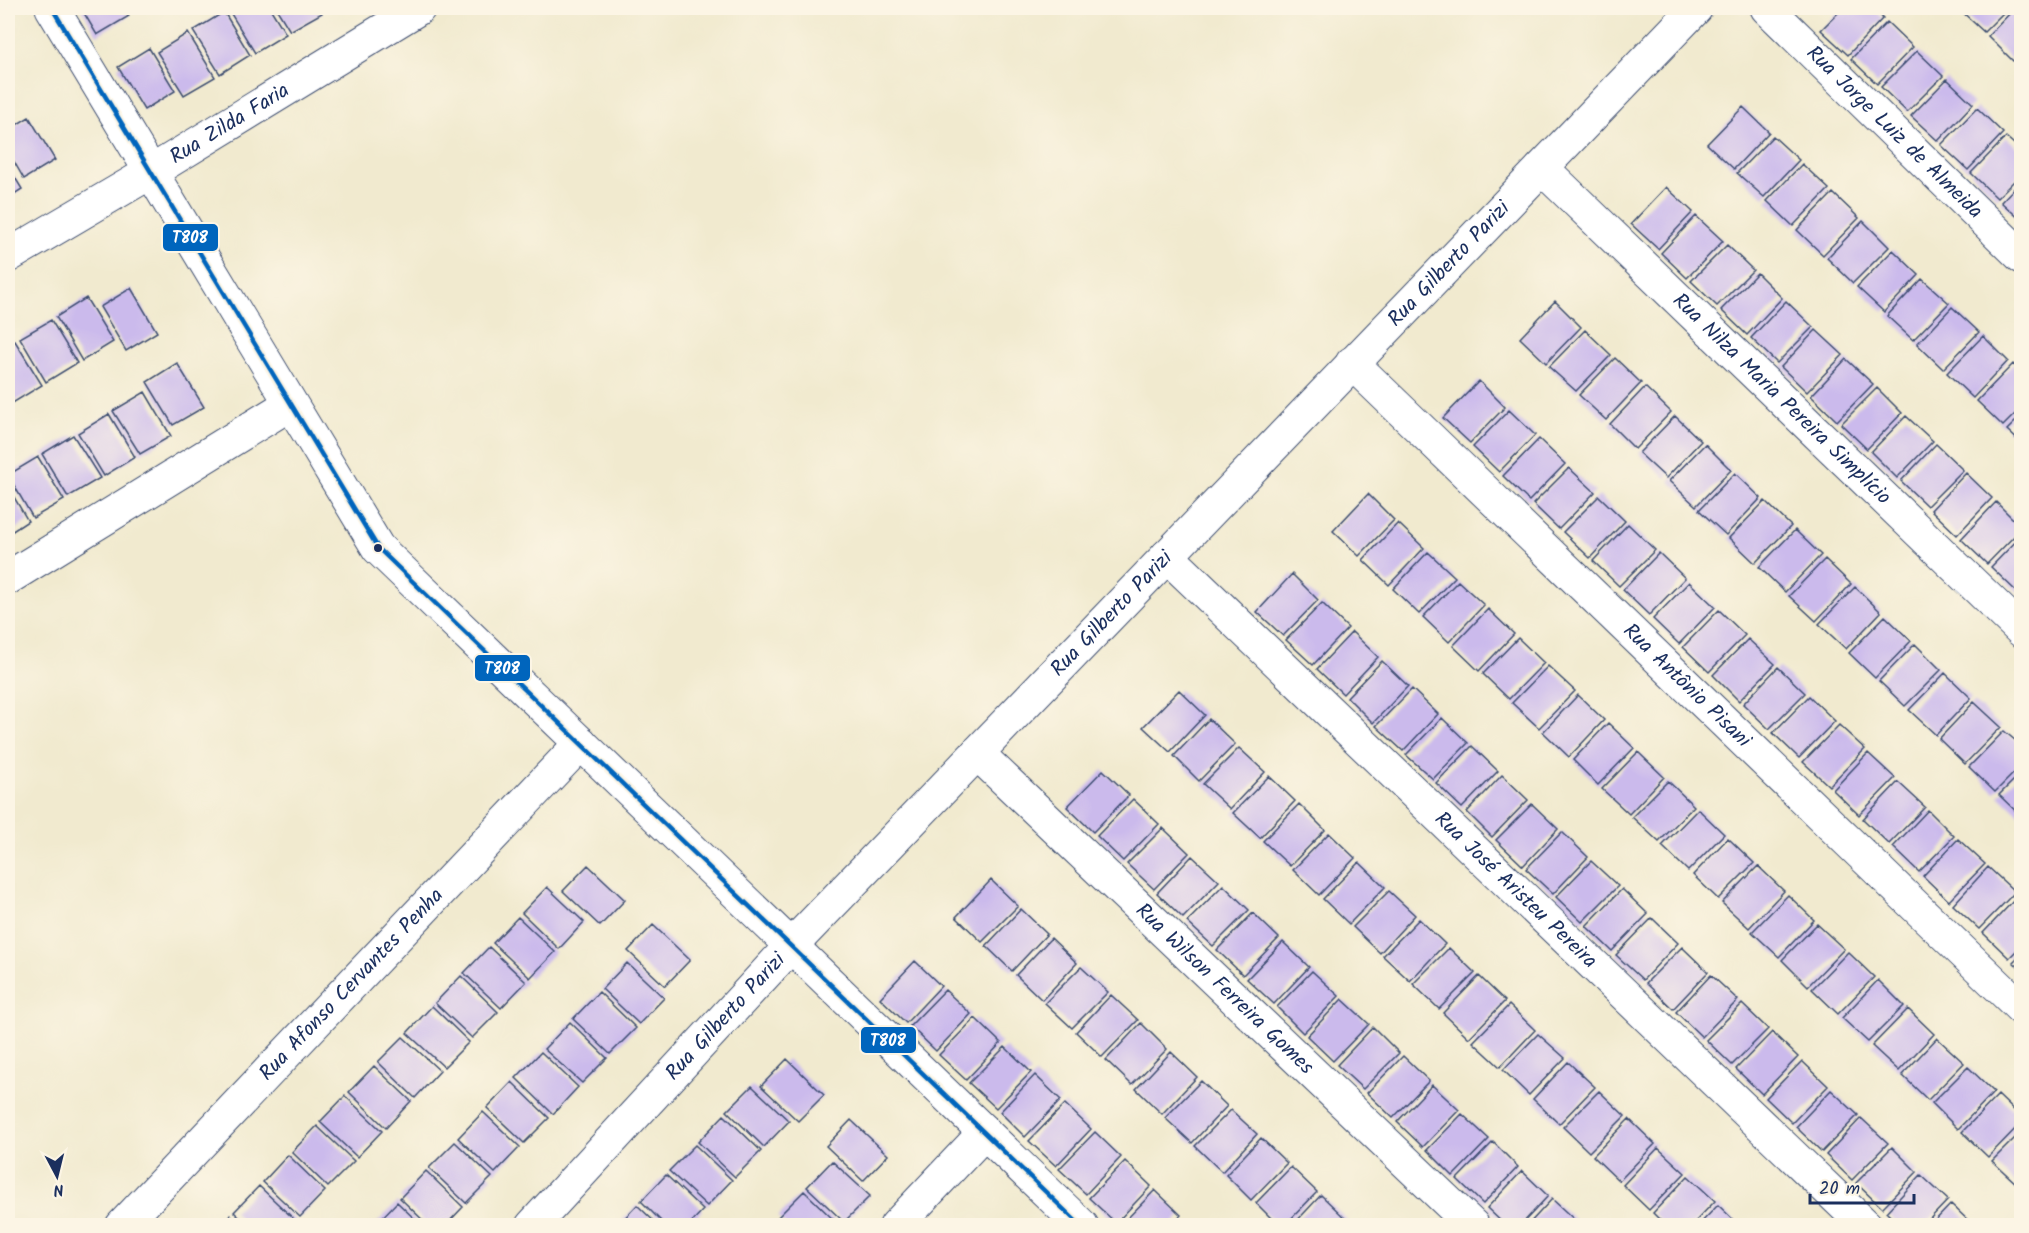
<svg xmlns="http://www.w3.org/2000/svg" width="2029" height="1233" font-family="Kalam,sans-serif">
<style>
.building{fill:#cbbaec}
.lines{fill:none;stroke-linecap:round;stroke-linejoin:round}
.minor-casing{stroke:#3b4b6f;stroke-width:35}
.tertiary-casing{stroke:#3b4b6f;stroke-width:35}
.minor{stroke:#fff;stroke-width:33}
.tertiary{stroke:#fff;stroke-width:33}
.bus-1-casing{stroke:#fcf5e5;stroke-width:9}
.bus-1{stroke:#0065bd;stroke-width:4.5}
.bus-dot{fill:#1b2f5e;stroke:#fcf5e5;stroke-width:2}
.labels{text-anchor:middle;dominant-baseline:central;stroke-width:4.5;stroke-linejoin:round;paint-order:stroke}
.street-label{font-size:21px;fill:#1b2f5e;stroke:#fcf5e5}
.line-badge{stroke:#fcf5e5;stroke-width:2}
.badge-label{font-size:16px;text-anchor:middle;font-weight:bold;fill:#fff}
</style>
<rect width="100%" height="100%" fill="#fcf5e5"/>
<filter id="ink" filterUnits="userSpaceOnUse"><feTurbulence type="fractalNoise" baseFrequency=".0167" numOctaves="2"/><feDisplacementMap in="SourceGraphic" scale="12" xChannelSelector="R" yChannelSelector="G"/><feConvolveMatrix kernelMatrix="1 2 1 2 8 2 1 2 1" color-interpolation-filters="sRGB"/></filter>
<filter id="wash" filterUnits="userSpaceOnUse"><feTurbulence type="fractalNoise" baseFrequency=".008" numOctaves="4" result="noise"/><feDisplacementMap in="SourceGraphic" scale="24" xChannelSelector="R" yChannelSelector="G"/><feGaussianBlur stdDeviation="1.35" result="paint"/><feColorMatrix in="noise" values="0 0 0 0 0 0 0 0 0 0 0 0 0 0 0 0 0 1.4 0 .05"/><feComposite in="paint" operator="in"/></filter>
<g filter="url(#wash)">
<rect width="100%" height="100%" fill="#f1eacf"/>
<g id="blocks">
<path class="building" d="M81,8H124L129,16L97,35Z
M231,8H270L286,34L255,53L228,9Z
M276,8H319L322,13L290,31Z
M1843,8H1872L1883,18L1848,55L1821,30Z
M1958,8H2008L1984,32Z
M2015,8H2022V53L2013,61L1988,36Z
M224,12L250,55L220,74L193,31Z
M1887,22L1913,47L1877,84L1851,59Z
M188,33L215,77L184,95L157,52Z
M149,48L175,91L144,110L118,67Z
M1917,51L1943,76L1907,112L1881,87Z
M1947,79L1973,104L1938,141L1911,116Z
M1743,107L1769,132L1734,169L1707,144Z
M1977,108L2003,133L1968,170L1941,145Z
M29,117L55,160L24,179L8,151V130Z
M1773,136L1799,160L1764,197L1737,173Z
M2006,137L2022,151V173L1997,198L1971,173Z
M1802,164L1829,189L1793,226L1767,201Z
M8,166L22,189L8,198Z
M2022,180V221L2001,202Z
M1666,187L1693,212L1658,249L1631,224Z
M1833,193L1859,218L1823,255L1797,230Z
M1696,216L1723,241L1687,278L1661,253Z
M1863,221L1889,247L1853,283L1827,258Z
M1727,245L1753,270L1717,306L1691,281Z
M1893,250L1919,275L1884,312L1857,287Z
M1757,273L1782,298L1747,335L1721,310Z
M1922,279L1949,303L1913,340L1887,316Z
M131,288L157,332L126,351L100,307Z
M86,298L113,342L82,361L56,317Z
M1555,301L1581,327L1546,363L1520,338Z
M1786,301L1813,327L1777,363L1751,338Z
M1952,307L1979,332L1943,369L1917,344Z
M51,320L77,363L46,382L20,338Z
M1585,330L1611,355L1576,391L1549,367Z
M1816,330L1843,355L1807,392L1781,367Z
M1983,336L2008,361L1973,398L1947,373Z
M15,341L42,385L11,404L8,398V346Z
M1615,358L1641,383L1606,420L1579,395Z
M1846,359L1873,384L1837,421L1811,396Z
M177,363L204,407L173,425L147,382Z
M2013,364L2022,373V407L2003,426L1977,401Z
M1479,381L1505,407L1470,443L1443,418Z
M1645,387L1671,412L1635,449L1610,424Z
M1877,388L1902,413L1867,449L1841,424Z
M145,392L171,436L140,454L113,411Z
M1509,410L1535,435L1499,472L1473,447Z
M109,414L135,457L104,476L78,433Z
M2022,415V444L2007,430Z
M1675,416L1701,441L1666,478L1639,453Z
M1906,416L1933,441L1897,478L1871,452Z
M73,435L100,478L68,497L42,454Z
M1539,439L1565,464L1529,501L1503,476Z
M1705,444L1731,470L1696,506L1669,481Z
M1936,444L1963,470L1927,506L1901,481Z
M38,457L64,500L33,518L8,475Z
M1569,468L1595,492L1559,529L1533,504Z
M1735,473L1761,498L1726,535L1699,510Z
M1966,473L1992,498L1957,535L1931,510Z
M8,487L28,521L8,534Z
M1368,494L1394,520L1359,556L1333,531Z
M1599,496L1625,521L1590,558L1563,532Z
M1765,501L1791,526L1755,563L1729,538Z
M1996,502L2022,528L1987,564L1961,539Z
M1398,523L1424,548L1389,585L1363,560Z
M1628,524L1655,550L1619,586L1593,561Z
M1795,530L1821,555L1785,592L1759,567Z
M2022,535V587L2017,592L1991,567Z
M1428,552L1455,577L1419,614L1393,589Z
M1659,553L1685,578L1649,615L1623,590Z
M1825,559L1851,584L1816,621L1789,596Z
M1292,574L1318,600L1283,636L1257,612Z
M1458,581L1484,605L1449,642L1423,617Z
M1689,582L1715,607L1679,644L1653,619Z
M1855,587L1881,612L1846,649L1819,624Z
M1322,603L1348,628L1313,665L1286,640Z
M1488,609L1514,634L1479,671L1453,646Z
M1719,610L1745,635L1709,672L1683,647Z
M1885,616L1911,641L1875,678L1849,653Z
M1352,632L1378,657L1343,694L1317,669Z
M1518,638L1544,663L1509,699L1483,674Z
M1748,639L1775,664L1739,701L1713,675Z
M1915,644L1941,670L1905,706L1879,681Z
M1382,661L1408,686L1373,723L1347,697Z
M1548,666L1575,691L1539,728L1512,703Z
M1778,667L1805,693L1769,729L1743,704Z
M1945,673L1971,698L1936,735L1909,710Z
M1412,689L1438,714L1403,751L1376,726Z
M1179,690L1205,715L1170,752L1143,727Z
M1578,695L1604,720L1569,757L1543,732Z
M1809,696L1835,721L1799,758L1773,733Z
M1974,702L2001,727L1965,764L1939,739Z
M1442,718L1468,743L1433,779L1406,755Z
M1209,719L1235,744L1199,781L1174,756Z
M1608,723L1634,748L1598,785L1573,760Z
M1839,725L1865,749L1829,786L1803,762Z
M2004,731L2022,746V765L1995,792L1969,767Z
M1472,746L1498,771L1462,808L1436,783Z
M1239,748L1265,772L1230,809L1203,784Z
M1638,752L1664,777L1629,814L1602,789Z
M1868,753L1895,778L1859,815L1833,790Z
M1103,770L1129,795L1093,832L1067,807Z
M2022,772V817L1999,795Z
M1502,775L1528,800L1492,837L1467,812Z
M1269,776L1295,801L1260,838L1233,813Z
M1668,781L1694,806L1659,842L1632,817Z
M1898,782L1925,807L1889,844L1863,819Z
M1133,799L1159,824L1123,861L1097,836Z
M1299,804L1325,830L1290,866L1263,841Z
M1532,804L1558,829L1523,866L1496,840Z
M1698,809L1724,834L1688,871L1662,846Z
M1928,810L1954,836L1919,872L1893,847Z
M1163,828L1189,853L1154,889L1127,864Z
M1562,832L1588,857L1553,894L1526,869Z
M1329,833L1355,858L1319,895L1293,870Z
M1728,838L1754,863L1718,899L1693,875Z
M1958,839L1985,864L1949,901L1923,876Z
M1192,856L1219,881L1183,918L1157,893Z
M1591,861L1618,886L1582,922L1556,897Z
M1359,862L1385,887L1349,924L1323,899Z
M588,865L625,900L600,926L563,891Z
M1758,866L1784,891L1749,928L1722,903Z
M1988,867L2015,892L1979,929L1953,905Z
M991,880L1018,906L982,942L956,917Z
M1223,885L1249,910L1213,946L1187,922Z
M547,887L584,922L559,949L522,913Z
M1622,889L1648,914L1612,951L1586,926Z
M1389,891L1415,915L1380,953L1353,927Z
M1788,895L1814,920L1779,957L1752,932Z
M2018,896L2022,899V945L2009,958L1983,933Z
M1021,909L1047,934L1012,971L986,946Z
M1253,913L1279,938L1243,975L1217,950Z
M518,917L555,952L530,978L493,943Z
M1652,918L1678,943L1643,980L1616,955Z
M1419,919L1445,944L1410,981L1383,956Z
M1817,924L1844,949L1808,986L1782,960Z
M653,925L690,960L665,986L628,951Z
M1051,938L1077,963L1042,1000L1016,975Z
M1283,942L1309,967L1274,1004L1247,979Z
M489,947L526,982L501,1008L464,973Z
M1682,947L1708,972L1673,1009L1646,983Z
M1449,948L1475,973L1439,1009L1413,984Z
M1848,952L1874,977L1838,1014L1812,989Z
M2022,953V970L2013,962Z
M915,961L941,986L906,1023L880,998Z
M627,963L664,998L639,1024L602,989Z
M1081,967L1108,992L1072,1028L1045,1003Z
M1312,971L1339,996L1303,1033L1277,1007Z
M1711,975L1738,1000L1702,1037L1676,1012Z
M461,976L498,1012L472,1038L435,1003Z
M1479,976L1505,1001L1469,1038L1443,1013Z
M1878,980L1904,1006L1868,1042L1842,1018Z
M945,990L971,1014L936,1051L910,1026Z
M599,992L636,1028L610,1054L573,1019Z
M1111,995L1138,1020L1102,1057L1076,1032Z
M1342,999L1369,1024L1333,1061L1307,1036Z
M1742,1004L1768,1029L1732,1065L1706,1040Z
M1509,1005L1535,1030L1500,1067L1473,1042Z
M432,1006L469,1042L444,1067L407,1033Z
M1908,1009L1934,1034L1899,1071L1872,1046Z
M975,1018L1001,1043L966,1080L939,1055Z
M570,1022L607,1058L582,1083L544,1049Z
M1141,1023L1167,1049L1132,1085L1106,1060Z
M1373,1027L1399,1053L1363,1089L1337,1065Z
M1772,1032L1798,1057L1762,1094L1736,1069Z
M1538,1034L1565,1058L1529,1095L1503,1070Z
M403,1037L440,1071L415,1098L378,1062Z
M1937,1038L1964,1063L1928,1100L1902,1075Z
M1005,1047L1031,1072L996,1108L969,1083Z
M541,1052L578,1087L553,1114L516,1078Z
M1171,1052L1197,1077L1162,1114L1136,1089Z
M1403,1056L1429,1081L1393,1118L1367,1093Z
M787,1059L824,1095L798,1121L761,1086Z
M1802,1061L1828,1086L1792,1123L1766,1098Z
M1568,1062L1595,1087L1559,1124L1533,1099Z
M374,1066L411,1101L386,1128L349,1092Z
M1968,1067L1994,1092L1958,1129L1932,1103Z
M1035,1075L1061,1100L1025,1137L1000,1112Z
M1201,1081L1227,1106L1192,1143L1165,1118Z
M512,1082L549,1118L524,1143L487,1108Z
M1432,1085L1459,1110L1423,1147L1397,1122Z
M752,1086L789,1121L764,1147L727,1111Z
M1831,1090L1858,1115L1822,1152L1796,1127Z
M1599,1091L1625,1116L1589,1152L1563,1127Z
M1998,1095L2022,1118V1122L1988,1157L1962,1132Z
M345,1096L382,1131L357,1157L320,1122Z
M1065,1104L1091,1129L1056,1166L1029,1141Z
M1231,1110L1257,1134L1222,1172L1195,1146Z
M483,1112L520,1147L495,1173L458,1138Z
M1462,1114L1489,1139L1453,1176L1427,1150Z
M724,1115L761,1151L735,1177L698,1142Z
M1861,1118L1888,1143L1852,1180L1826,1155Z
M1629,1119L1655,1144L1619,1181L1593,1156Z
M851,1120L888,1155L863,1181L826,1146Z
M317,1126L354,1161L328,1187L292,1152Z
M2022,1131V1182L2018,1185L1992,1161Z
M1095,1132L1121,1157L1086,1194L1059,1169Z
M1261,1138L1287,1163L1251,1200L1226,1175Z
M455,1142L492,1177L466,1203L429,1168Z
M1493,1142L1518,1167L1483,1204L1457,1179Z
M695,1145L732,1180L707,1206L669,1171Z
M1892,1147L1917,1172L1882,1208L1856,1183Z
M1658,1148L1685,1173L1649,1210L1623,1185Z
M288,1155L325,1191L300,1217L263,1182Z
M832,1161L870,1196L844,1222L807,1187Z
M1125,1161L1151,1186L1116,1223L1089,1198Z
M1291,1167L1317,1192L1284,1226H1279L1256,1203Z
M426,1171L463,1207L445,1226H429L400,1198Z
M1522,1171L1548,1196L1520,1226H1506L1487,1208Z
M666,1175L703,1210L688,1226H666L641,1201Z
M1921,1175L1948,1200L1923,1226H1900L1886,1212Z
M1688,1176L1715,1201L1691,1226H1666L1653,1213Z
M259,1186L296,1221L291,1226H248L234,1212Z
M1155,1190L1181,1215L1171,1226H1120Z
M804,1191L840,1226H787L778,1217Z
M1321,1195L1347,1220L1342,1226H1292Z
M1552,1199L1579,1224L1527,1226Z
M397,1202L422,1226H374Z
M1951,1204L1974,1226H1930Z
M637,1205L659,1226H617Z
M1718,1205L1740,1226H1698Z
M230,1215L241,1226H220Z"/>
</g>
</g>
<g filter="url(#ink)">
<use href="#blocks" fill-opacity="0" stroke="#3b4b6f" stroke-width="1.5"/>
<g class="lines">
<defs>
<g id="minor">
<path id="s1" d="M1767,8L2022,257"/>
<path id="s2" d="M1542,168L2022,631"/>
<path id="s3" d="M8,256L151,172L419,8"/>
<path id="s4" d="M1352,363L2022,1009"/>
<path id="s5" d="M1167,556L1866,1226"/>
<path d="M8,578L290,404"/>
<path id="s6" d="M977,753L1473,1226"/>
<path id="s7" d="M122,1226L581,743"/>
<path id="s8" d="M532,1226L791,946L1696,8"/>
<path d="M896,1226L985,1132"/>
</g>
<path id="tertiary" d="M52,8L378,548L1082,1226"/>
</defs>
<use href="#minor" class="minor-casing"/>
<use href="#tertiary" class="tertiary-casing"/>
<use href="#minor" class="minor"/>
<use href="#tertiary" class="tertiary"/>
<defs>
<path id="bus-1" d="M52,8L378,548L1081,1226"/>
</defs>
<use href="#bus-1" class="bus-1-casing"/>
<use href="#bus-1" class="bus-1"/>
</g>
</g>
<circle class="bus-dot" cx="378" cy="548" r="5"/>
<g class="labels">
<g class="street-label">
<text stroke="none"><textPath href="#s3" startOffset="258">Rua Zilda Faria</textPath></text>
<text stroke="none"><textPath href="#s1" startOffset="178">Rua Jorge Luiz de Almeida</textPath></text>
<text stroke="none"><textPath href="#s8" startOffset="1329">Rua Gilberto Parizi</textPath></text>
<text stroke="none"><textPath href="#s2" startOffset="333">Rua Nilza Maria Pereira Simplício</textPath></text>
<text stroke="none"><textPath href="#s8" startOffset="843">Rua Gilberto Parizi</textPath></text>
<text stroke="none"><textPath href="#s4" startOffset="465">Rua Antônio Pisani</textPath></text>
<text stroke="none"><textPath href="#s5" startOffset="483">Rua José Aristeu Pereira</textPath></text>
<text stroke="none"><textPath href="#s7" startOffset="333">Rua Afonso Cervantes Penha</textPath></text>
<text stroke="none"><textPath href="#s6" startOffset="342">Rua Wilson Ferreira Gomes</textPath></text>
<text stroke="none"><textPath href="#s8" startOffset="285">Rua Gilberto Parizi</textPath></text>
</g>
</g>
<g class="line-badge">
<rect x="162" y="223" width="57" height="29" rx="6" fill="#0065bd"/>
<rect x="474" y="654" width="57" height="28" rx="6" fill="#0065bd"/>
<rect x="860" y="1026" width="57" height="28" rx="6" fill="#0065bd"/>
</g>
<g class="badge-label">
<text x="190" y="243">T808</text>
<text x="502" y="674">T808</text>
<text x="888" y="1046">T808</text>
</g>
<rect width="2029" height="1233" fill="none" stroke="#fcf5e5" stroke-width="30"/>
<g transform="translate(57 1176) rotate(173)" stroke="#fcf5e5" stroke-width="4.5" paint-order="stroke">
<path d="M0-4.5L10 22L0 15L-10 22Z" fill="#1b2f5e"/>
<text y="-9" font-size="16" font-weight="bold" text-anchor="middle" fill="#1b2f5e">N</text>
</g>
<path d="M1810 1194v9h104v-9" fill="none" stroke="#1b2f5e" stroke-width="3"/>
<text x="1819" y="1194" font-size="18" fill="#1b2f5e" stroke="#fcf5e5" stroke-width="4.5" paint-order="stroke">20 m</text>
</svg>
